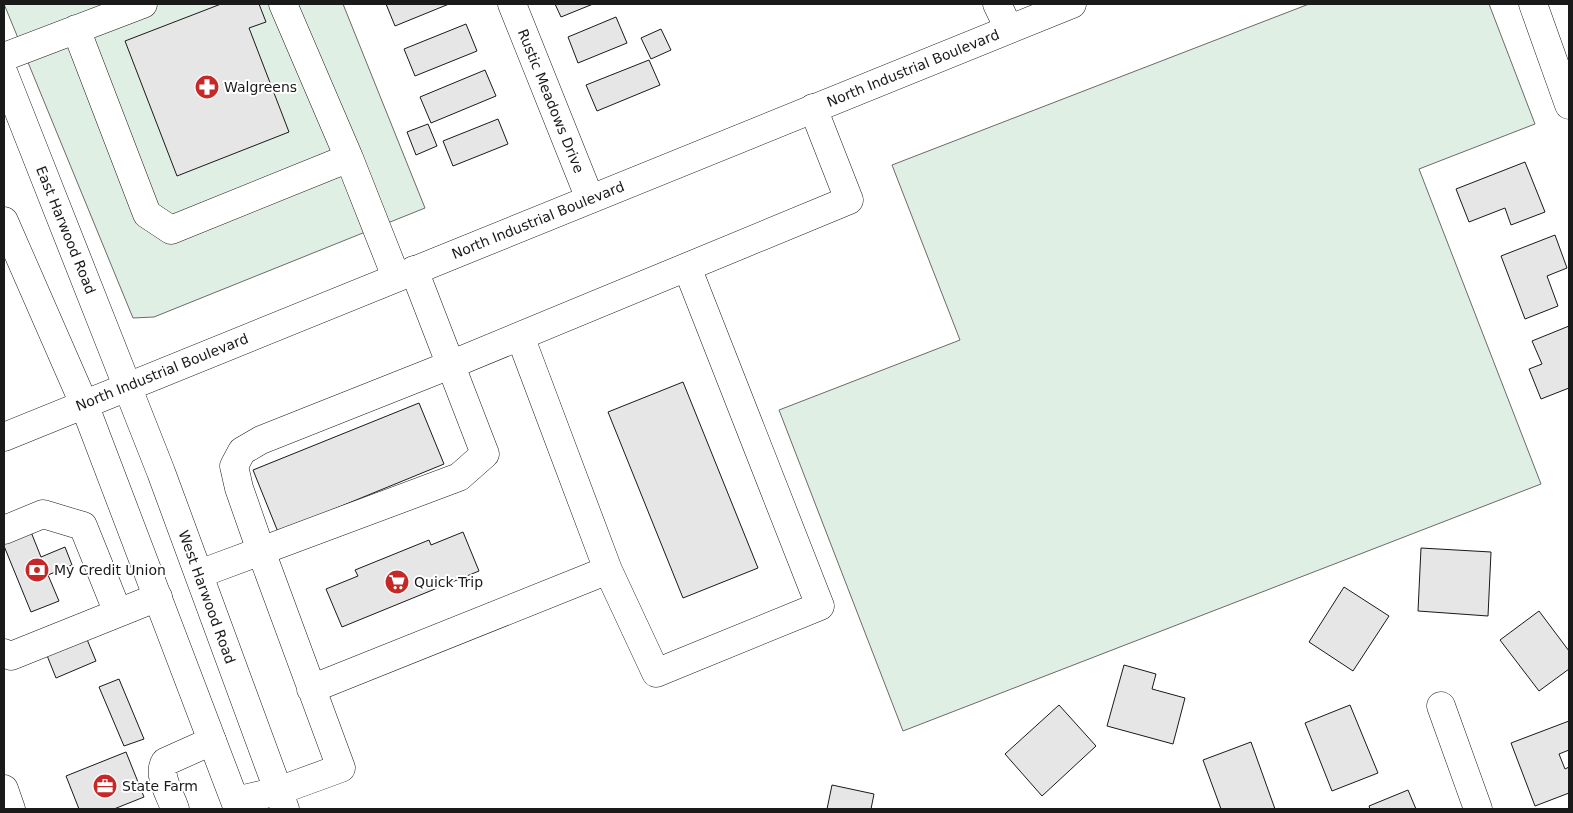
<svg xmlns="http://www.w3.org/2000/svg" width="1573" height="813" font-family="'DejaVu Sans',sans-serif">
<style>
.green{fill:#e0efe3;stroke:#6a6a6a}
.building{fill:#e6e6e6;stroke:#1a1a1a}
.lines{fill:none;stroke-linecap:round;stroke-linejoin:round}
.minor-casing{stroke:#1a1a1a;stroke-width:29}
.major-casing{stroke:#1a1a1a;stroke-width:29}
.minor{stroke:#fff;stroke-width:28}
.major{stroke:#fff;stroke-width:28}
.labels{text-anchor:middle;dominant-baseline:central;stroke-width:4;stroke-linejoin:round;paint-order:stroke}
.street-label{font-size:14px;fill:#1a1a1a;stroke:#fff}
.poi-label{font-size:14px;fill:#1a1a1a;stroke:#fff;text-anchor:start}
</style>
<rect width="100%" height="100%" fill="#fff"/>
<path class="green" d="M4,4H343L425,208L154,317L133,318Z
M1309,4H1489L1535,124L1419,169L1541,484L903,731L779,410L960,340L892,165Z"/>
<path class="building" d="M221,4H259L266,22L249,28L289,132L177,176L125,41Z
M386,4H449L395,26Z
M555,4H593L561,17Z
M616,17L627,43L578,63L568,37Z
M466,24L477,51L415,76L404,49Z
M661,29L671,50L651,59L641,38Z
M649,60L660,85L597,111L586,85Z
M485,70L496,96L431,123L420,97Z
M498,119L508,144L453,166L443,141Z
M428,124L437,146L416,155L407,132Z
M1525,162L1545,212L1511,225L1505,208L1469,222L1456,189Z
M1555,235L1567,268L1547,276L1558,306L1525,319L1501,256Z
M1569,326V388L1541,399L1529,369L1542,364L1532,341Z
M683,382L758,568L683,598L608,412Z
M419,403L444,464L278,532L253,470Z
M31,532L41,557L65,547L72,565L48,575L59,601L31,612L4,546V543Z
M463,532L479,571L342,627L326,589L358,576L355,570L429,540L431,545Z
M1421,548L1491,552L1488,616L1418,611Z
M1344,587L1389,616L1353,671L1309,642Z
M1539,611L1569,651V669L1539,691L1500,640Z
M86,637L96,661L56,678L46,653Z
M1124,665L1156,674L1152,689L1185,698L1173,744L1107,726Z
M119,679L144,739L124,746L99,687Z
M1059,705L1096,746L1042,796L1005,754Z
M1350,705L1378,773L1332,791L1305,723Z
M1569,721V750L1559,754L1565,769L1569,767V793L1535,806L1511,743Z
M1251,742L1275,809H1221L1203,760Z
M126,752L144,797L114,809H79L66,776Z
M832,785L874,794L871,809H827Z
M1408,790L1416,809H1370L1369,806Z"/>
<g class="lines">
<defs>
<path id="minor" d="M283,4L349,158L396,277
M512,4L590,199
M997,4L1009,29
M1533,4L1569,105
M76,29L147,214L171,230L349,158
M4,57L143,4
M520,336L608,570
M4,530L43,514L83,526L118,613
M199,574L261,551L239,488L234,466L242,451L261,440L450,365L849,200L813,108
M4,653L11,656L158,597
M311,689L608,570L656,673L820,606L687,267
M1441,706L1478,809
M4,789L11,809
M278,791L341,768L261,551L459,477L485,454L414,270
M175,809C171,796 157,775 165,762L212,741"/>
<path id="major" d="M4,74L161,472L285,809
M4,221L84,404L238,809
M4,437L1072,4
M235,801L278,791"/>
</defs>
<use href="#minor" class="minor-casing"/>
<use href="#major" class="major-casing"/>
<use href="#minor" class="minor"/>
<use href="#major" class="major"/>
</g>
<defs>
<symbol id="pharmacy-disc" viewBox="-11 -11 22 22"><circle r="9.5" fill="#c62828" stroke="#fff"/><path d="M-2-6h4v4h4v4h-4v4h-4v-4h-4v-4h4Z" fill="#fff"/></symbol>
<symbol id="bank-disc" viewBox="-11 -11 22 22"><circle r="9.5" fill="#c62828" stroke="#fff"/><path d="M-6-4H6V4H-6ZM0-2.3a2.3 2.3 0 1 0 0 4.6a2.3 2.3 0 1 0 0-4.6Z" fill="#fff"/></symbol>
<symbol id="supermarket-disc" viewBox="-11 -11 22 22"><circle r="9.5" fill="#c62828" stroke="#fff"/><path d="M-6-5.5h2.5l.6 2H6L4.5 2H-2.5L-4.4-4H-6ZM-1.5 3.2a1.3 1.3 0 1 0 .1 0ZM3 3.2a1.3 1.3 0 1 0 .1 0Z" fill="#fff"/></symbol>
<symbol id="office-disc" viewBox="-11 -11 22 22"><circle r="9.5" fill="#c62828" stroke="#fff"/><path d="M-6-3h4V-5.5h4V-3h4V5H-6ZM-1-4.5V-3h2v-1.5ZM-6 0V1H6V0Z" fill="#fff"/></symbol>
</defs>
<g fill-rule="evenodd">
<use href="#pharmacy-disc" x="193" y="73" width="28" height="28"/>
<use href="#bank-disc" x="23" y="556" width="28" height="28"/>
<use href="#supermarket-disc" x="383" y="568" width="28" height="28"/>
<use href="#office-disc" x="91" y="772" width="28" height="28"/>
</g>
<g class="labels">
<g class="street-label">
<text transform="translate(913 68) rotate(-22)">North Industrial Boulevard</text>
<text transform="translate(551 101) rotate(68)">Rustic Meadows Drive</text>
<text transform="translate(538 220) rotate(-22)">North Industrial Boulevard</text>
<text transform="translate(66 230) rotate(68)">East Harwood Road</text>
<text transform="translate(162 372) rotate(-22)">North Industrial Boulevard</text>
<text transform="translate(207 597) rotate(70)">West Harwood Road</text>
</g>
<g class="poi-label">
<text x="224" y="87">Walgreens</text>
<text x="54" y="570">My Credit Union</text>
<text x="414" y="582">Quick Trip</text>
<text x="122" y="786">State Farm</text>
</g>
</g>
<rect width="1573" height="813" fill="none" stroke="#1a1a1a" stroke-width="10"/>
</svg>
